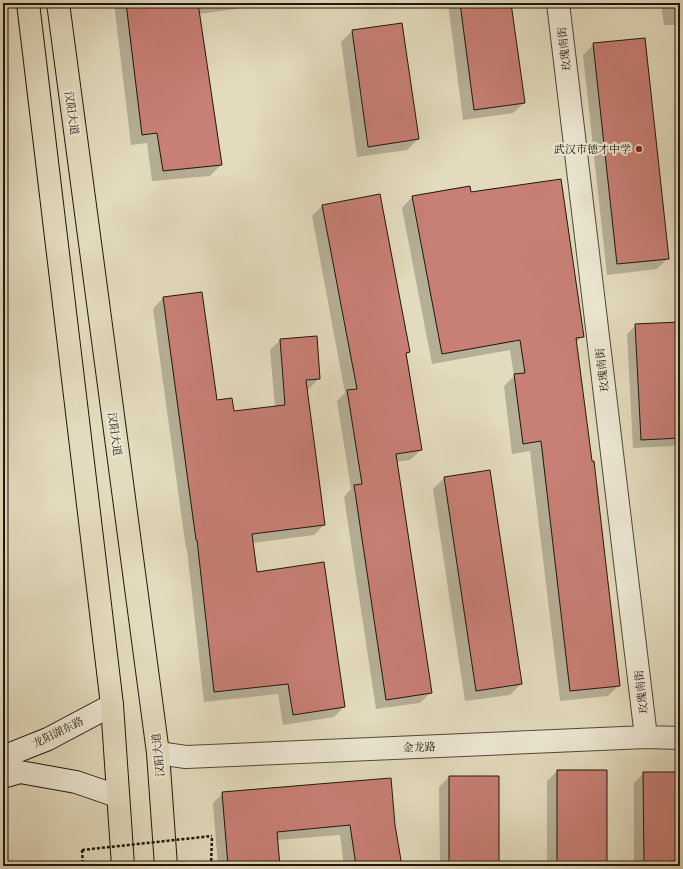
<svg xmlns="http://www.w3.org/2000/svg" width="683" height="869" font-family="'Libre Caslon Text','Noto Serif SC',serif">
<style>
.shadow{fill:#0003}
.building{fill:#c87f75;stroke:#1e170d}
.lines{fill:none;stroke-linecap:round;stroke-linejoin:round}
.street-casing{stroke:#4f4839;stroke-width:24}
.secondary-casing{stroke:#1e170d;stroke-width:24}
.primary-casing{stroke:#1e170d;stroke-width:24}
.path{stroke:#1e170d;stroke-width:2.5;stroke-dasharray:3 2;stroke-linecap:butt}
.street{stroke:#ede8d4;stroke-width:22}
.secondary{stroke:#ede8d4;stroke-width:22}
.primary{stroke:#e3dbbd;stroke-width:22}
.path-bridge{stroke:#1e170d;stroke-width:2.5;stroke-dasharray:3 2;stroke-linecap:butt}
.poi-dot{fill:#8f2418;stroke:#ede8d4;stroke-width:1.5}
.labels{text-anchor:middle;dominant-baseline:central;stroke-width:4;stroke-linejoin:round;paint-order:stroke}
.street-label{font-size:11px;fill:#1e170d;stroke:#ede8d4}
.poi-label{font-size:11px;fill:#1e170d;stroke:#ede8d4;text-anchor:end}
</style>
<rect width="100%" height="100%" fill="#e3dbbd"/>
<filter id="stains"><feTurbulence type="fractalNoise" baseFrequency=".005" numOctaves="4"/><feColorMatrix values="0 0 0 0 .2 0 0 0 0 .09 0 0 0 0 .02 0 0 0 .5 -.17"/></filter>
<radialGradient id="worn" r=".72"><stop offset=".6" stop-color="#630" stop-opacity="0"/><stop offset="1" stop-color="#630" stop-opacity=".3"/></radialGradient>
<path class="shadow" d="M114,3H265L263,5L199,14L221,165L210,176L152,181L147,143L131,145Z
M448,3H510L524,103L513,113L463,120Z
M662,3H680V25H664L661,4Z
M402,24L418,139L407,150L357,157L341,42L352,31Z
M594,44L668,258L657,269L607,275L583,55Z
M470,193L582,336L576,343L619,685L608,696L560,701L530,451L512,454L504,386L514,376L510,350L432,364L402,208L412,197Z
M322,206L408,352L405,355L421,450L410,460L396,462L431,692L420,703L376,709L344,497L351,489L337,401L345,393L312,216Z
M201,293L216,401L233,412L275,407L270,350L280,340L319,378L309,389H306L324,525L314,535L252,543L256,573L344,707L334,717L283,725L278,694L204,702L187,549H186L153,309L163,298Z
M678,323L680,361V441L675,446L633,448L627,334L636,325Z
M444,478L521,684L510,695L465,701L433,489Z
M557,771L606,866H547V781Z
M644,773H680V866H634V783Z
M449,777L498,866H440L439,787Z
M223,793L394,825L400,866H344L340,835L277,840L279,866H218L213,803Z"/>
<path class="building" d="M126,3H198L222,165L163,171L157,133L142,135Z
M460,3H511L525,103L474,110Z
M402,23L419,139L368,147L352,30Z
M645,38L669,259L617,264L593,43Z
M561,179L584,337L576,338L592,461H594L620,686L570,691L541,441L523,444L514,374L525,373L520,340L442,354L412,196L470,186L471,192Z
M380,194L410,352L406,353L422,450L396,454L432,693L386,700L354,485L362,484L347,390L357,389L322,205Z
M202,292L217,400L232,398L234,411L285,405L280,339L317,336L320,379L306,380L325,525L252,534L257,572L324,562L345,707L293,715L288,684L214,692L197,540H196L163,297Z
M679,322L680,438L641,440L635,324Z
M490,470L522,684L476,691L444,477Z
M557,770H607V866H557Z
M643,772H680V866H644Z
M449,776H499V866H449Z
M391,778L395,825L402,866H356L350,825L277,832L280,866H228L222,792Z"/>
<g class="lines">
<defs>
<path id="street" d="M558,3L646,737
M158,753L186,757L646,737L680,738"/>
<path id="secondary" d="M3,757L48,739L112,705
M3,777L20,772L76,782L117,796"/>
<path id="primary" d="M28,3L112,705L123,866
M58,3L158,753L166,866"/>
</defs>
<use href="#street" class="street-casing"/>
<use href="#secondary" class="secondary-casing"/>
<use href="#primary" class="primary-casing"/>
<path class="path" d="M82,850L83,866
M211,866L212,836"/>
<use href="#street" class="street"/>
<use href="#secondary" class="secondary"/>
<use href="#primary" class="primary"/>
<path class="path-bridge" d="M82,850L212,836"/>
</g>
<circle class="poi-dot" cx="639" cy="149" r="4"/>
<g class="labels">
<g class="street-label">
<text transform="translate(564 49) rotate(-97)">玫瑰南街</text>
<text transform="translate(72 113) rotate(82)">汉阳大道</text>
<text transform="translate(602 370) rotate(-97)">玫瑰南街</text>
<text transform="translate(115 434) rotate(82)">汉阳大道</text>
<text transform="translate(641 692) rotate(-97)">玫瑰南街</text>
<text transform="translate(58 732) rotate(-26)">龙阳湖东路</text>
<text transform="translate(419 747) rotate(-2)">金龙路</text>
<text transform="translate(158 755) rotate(-96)">汉阳大道</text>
</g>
<g class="poi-label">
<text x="631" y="149">武汉市德才中学</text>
</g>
</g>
<rect width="683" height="869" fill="none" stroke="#e3dbbd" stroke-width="16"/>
<rect x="4" y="4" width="675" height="861" fill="none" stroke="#1e170d" stroke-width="2"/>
<rect x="8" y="8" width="667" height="853" fill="none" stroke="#1e170d"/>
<rect width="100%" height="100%" filter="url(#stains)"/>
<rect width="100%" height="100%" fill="url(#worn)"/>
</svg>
